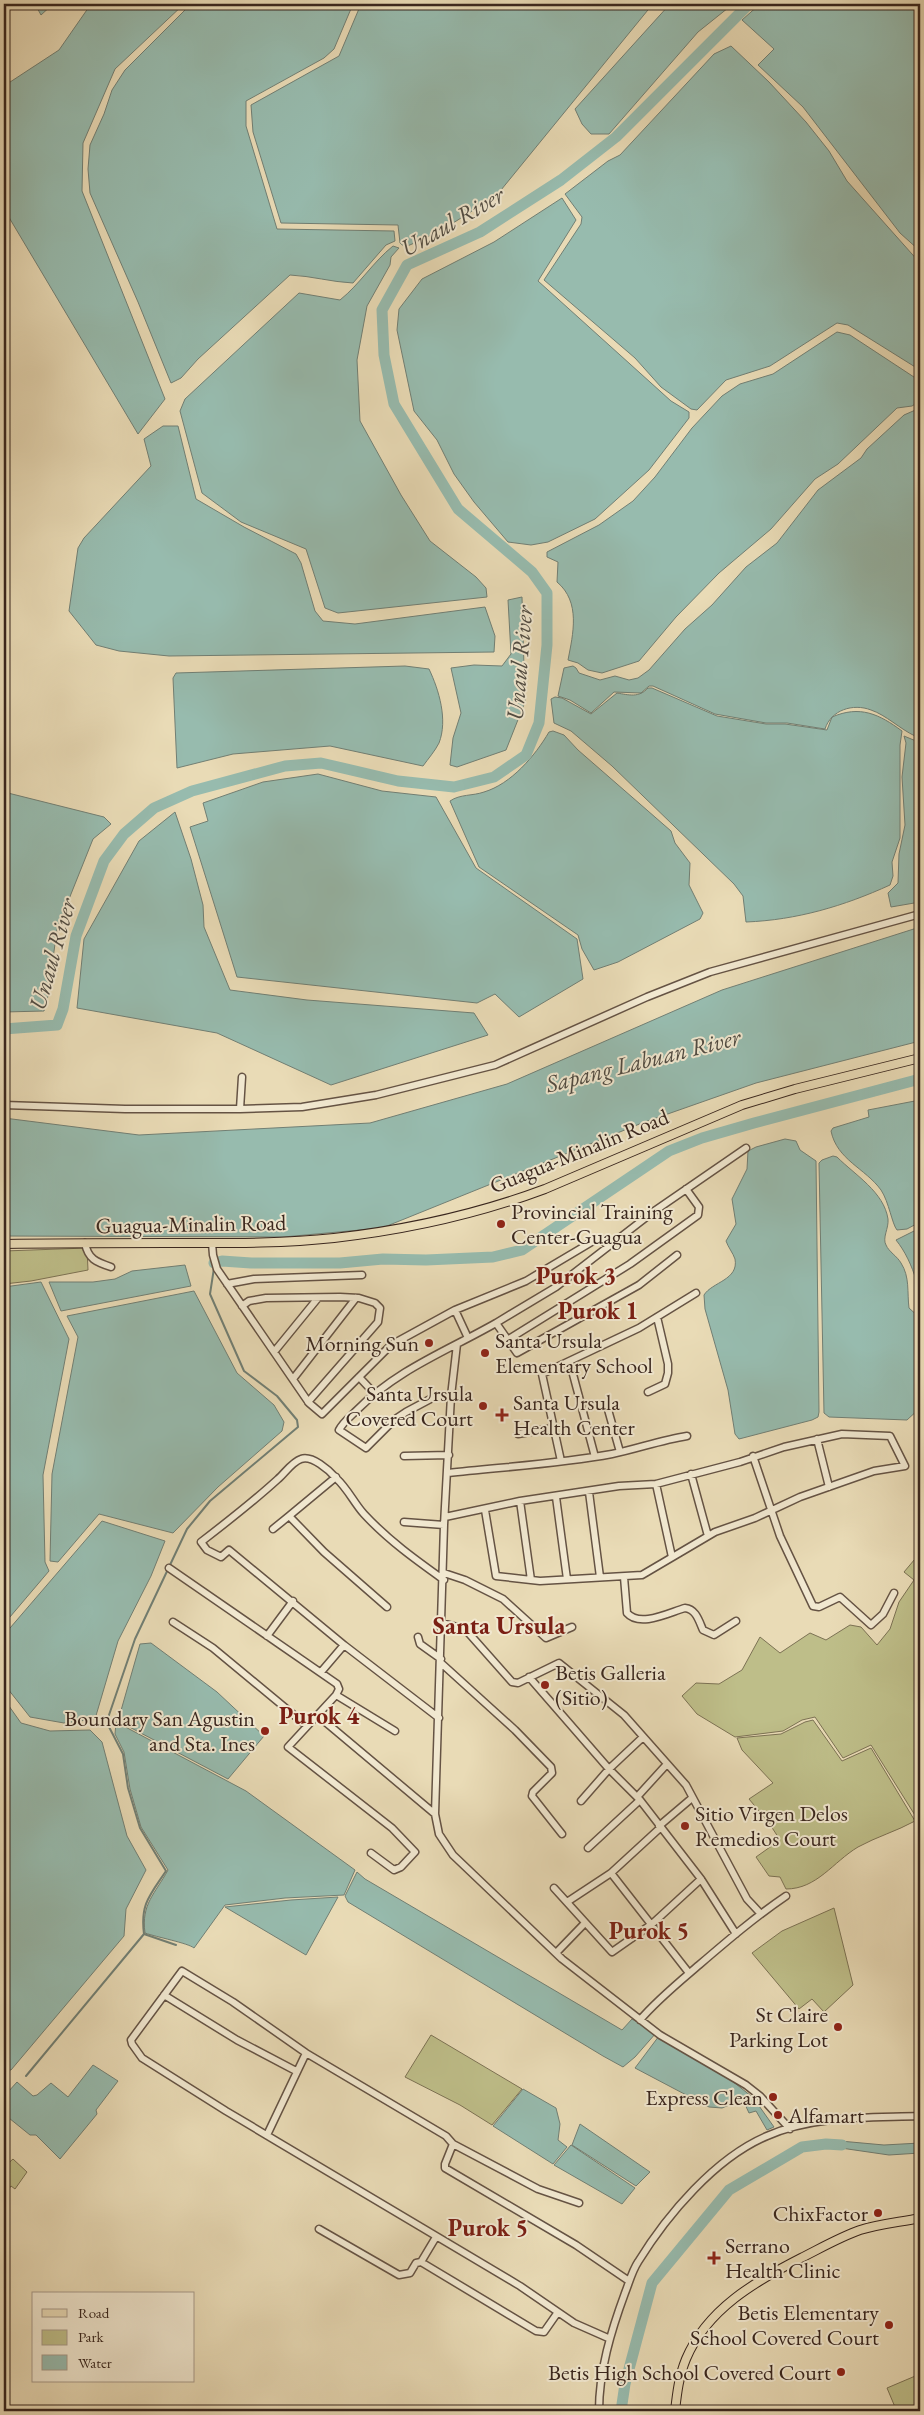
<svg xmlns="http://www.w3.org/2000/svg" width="924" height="2415" font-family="'EB Garamond',serif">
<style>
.green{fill:#bebe89;stroke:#7c7254}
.water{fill:#97bbae;stroke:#717f74}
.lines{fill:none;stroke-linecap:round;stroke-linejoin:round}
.stream{stroke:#717f74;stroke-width:2}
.river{stroke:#97bbae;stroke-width:11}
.minor-casing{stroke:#655344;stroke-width:9}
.major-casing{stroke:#39261e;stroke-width:10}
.minor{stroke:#f1e8d0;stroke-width:6}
.major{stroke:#e9dbb6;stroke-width:8}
.poi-dot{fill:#8f2418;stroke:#f1e8d0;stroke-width:2}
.labels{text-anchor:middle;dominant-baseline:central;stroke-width:4;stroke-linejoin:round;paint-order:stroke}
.street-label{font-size:22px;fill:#39261e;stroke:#f1e8d0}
.poi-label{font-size:22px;fill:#39261e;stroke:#f1e8d0;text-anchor:end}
.water-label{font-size:24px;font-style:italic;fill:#504b42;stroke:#f1e8d0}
.neighbourhood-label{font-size:24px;font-weight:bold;fill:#7a1f14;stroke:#f1e8d0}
.quarter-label{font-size:25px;font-weight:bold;fill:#7a1f14;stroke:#f1e8d0}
</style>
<rect width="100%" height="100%" fill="#e9dbb6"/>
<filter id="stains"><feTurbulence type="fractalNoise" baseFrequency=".004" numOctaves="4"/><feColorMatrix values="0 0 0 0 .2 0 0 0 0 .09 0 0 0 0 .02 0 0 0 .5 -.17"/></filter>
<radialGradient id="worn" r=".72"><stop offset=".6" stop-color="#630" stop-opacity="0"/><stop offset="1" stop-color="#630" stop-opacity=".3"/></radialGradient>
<path class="green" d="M87,1248L88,1270L31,1281L4,1284V1251Z
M920,1553V1819L918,1820L871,1745L843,1758L815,1717L802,1720L783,1731L735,1737L697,1714L682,1696L696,1683L719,1684L742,1670L760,1637L780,1653L810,1633L826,1640L850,1625L861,1627L877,1645L890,1629L899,1602L914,1580L904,1572Z
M813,1720L842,1761L871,1748L915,1821C897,1831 876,1837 858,1847C833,1862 817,1889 786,1889L780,1877L769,1876L756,1857L780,1840L769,1823L749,1799L773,1783L742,1750L737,1738L781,1734L805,1722Z
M834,1908L853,1985L824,2012L812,1999L799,2009L752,1953L782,1931Z
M431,2035L522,2089L492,2125L460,2105L405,2077Z
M13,2159L27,2172L15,2189L11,2186L4,2196V2167Z
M920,2374V2411H900L895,2407L887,2388Z"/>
<path class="water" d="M35,4H53L41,15Z
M91,4H184L115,69L83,143L82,191L165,399L138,434L4,209V86L59,50Z
M191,4H353L334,49L324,58L246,101V126L277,229L394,231L395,241L386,245L353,283C331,282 312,276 290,275L198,359L181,378L171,383L138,302L90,193L88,169L90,145L104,114L112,90L125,70Z
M361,4H650L652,5L501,190C473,212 438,234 405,247L400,243L398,225L281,223L253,132L251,105L339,56Z
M670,4H733L698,32L609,134H591L582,124L575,109Z
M760,4H920V251L900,233L803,107L758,65L774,49L742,20Z
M731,46L769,82L806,122L829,151L847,181L920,263V370L848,325L837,323L770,366L726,380L697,410L691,409L661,387L635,358L544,280L581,224L582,217L565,194L608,161L620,155L714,54Z
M562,198L576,220L538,281L671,401L689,412V418L649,470L595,519L548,542L531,545L508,542L474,502L454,474L437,440L414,411L397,330L399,309L422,279L494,242Z
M393,246L399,248L391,257L390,265L367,306L357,360L360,421L401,495L430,541L476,577L486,588L487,597L338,613L325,608L306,549L241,522L202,493L180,411L185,399L299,293L340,300C360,284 373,262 393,246Z
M837,332L850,335L920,381V401L912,406L897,408L838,464L815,479L771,529L719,573L676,617L639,661L602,673L588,670L578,663L568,660C573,634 581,602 557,582L558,562L547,557V552L599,525L633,501L655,477L692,428L722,396L740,384L773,374Z
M920,408V734L915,736C900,729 886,715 871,710C853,703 831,710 825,729L787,723H766L715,714L653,686H649L641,693L614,692L591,713L570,700L558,696L564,668L573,666L576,668L579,673L600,680L615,676L629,680L638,678L649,670L685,629L712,605L746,567L777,543L818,490L861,458L867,449L904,415Z
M163,426H178L196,499L244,527L296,554L301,563L315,611L323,621L355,624L485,607L495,636L494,652L169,656L119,651L96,645L69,611L78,548L84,538L151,466L144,439Z
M522,597L525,702L506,750L457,767L450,765L453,738L461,713L451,668L474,665L502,666L511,654L508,600Z
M405,666L429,669C439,690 448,720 439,743C435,751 428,759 423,766L330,746L233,754L177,768L173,678L176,673Z
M648,688H652L717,716L766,724H785L827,730L832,717C860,705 879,714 902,731L900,745V838L892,862L893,876L890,885C844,906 797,920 746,922L743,896L734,884L612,766L571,731L554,723L551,699L555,697L562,698L591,714L617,693C629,695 639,698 648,688Z
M553,731L564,735L578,750L671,831L675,843L690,863L689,885L703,913L700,919L618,962L594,970L582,949L578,935L479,867L450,801C460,794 473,796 484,792C511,784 535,756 549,732Z
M904,736L916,741L920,739V902L891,907L888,893L898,883L899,854L905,825L902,777L906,743Z
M318,774L382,791L436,797L476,868L577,939L583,979L519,1017L495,994L477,1003L237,977L190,827L208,821L203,803L263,782Z
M4,792L104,817L111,824L93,839L57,929L48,996L44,1011L4,1012Z
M175,812L191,859L203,905L204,927L230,990L307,1000L474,1013L488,1035L331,1085L217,1033L77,1008L84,939L139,841Z
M920,927V1041L756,1083L642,1123L382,1228L283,1237L4,1236V1118L139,1135L370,1123L507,1084L722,990Z
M920,1100V1222L907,1229L897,1230C892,1224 889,1202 881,1190C865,1168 837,1160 831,1131L833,1128L869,1117L868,1110Z
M785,1139L796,1141L800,1150L816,1161L819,1412L818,1417L812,1420L739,1439L735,1434L728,1390L705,1309L704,1295C712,1282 739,1280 735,1259C733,1253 728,1247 726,1241L736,1224L732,1199L747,1169L748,1151L756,1147Z
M833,1156L837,1157C855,1175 884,1192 888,1219C889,1228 882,1238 886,1245C889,1252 897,1256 901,1263C910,1277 907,1292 909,1308L920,1318V1408L907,1420L829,1417L824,1413L819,1163L822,1160Z
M920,1228V1304C914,1296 918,1289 916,1280C912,1266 905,1251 896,1240Z
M185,1265L191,1286L61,1311L49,1282H93L115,1279L132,1271Z
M41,1282L69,1339L43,1475L45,1562L49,1571L4,1624V1287Z
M194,1291L237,1373L274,1405L284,1422L282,1431L218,1487L173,1533L99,1514L58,1562L50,1561L52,1474L78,1337L67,1316Z
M102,1521L165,1541L151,1576L118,1641L95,1719L64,1723L30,1717L4,1684V1635Z
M151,1643L217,1692L264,1736L228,1779L118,1721L140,1644Z
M4,1699L21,1723L50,1731L90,1730L102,1742L127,1836L146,1870L126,1909L124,1936L11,2070H4Z
M116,1722L246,1791L355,1870L344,1895L285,1898L225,1905L194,1948C188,1943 156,1937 145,1933C141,1904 155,1894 168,1870L141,1827L130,1789L124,1752L115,1734Z
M357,1872L365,1879L622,2030L632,2019L656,2033L635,2057L623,2067L603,2056L348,1902L345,1896Z
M338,1897L306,1955L225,1907L291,1900Z
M659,2036L731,2080L751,2096L722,2108L709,2107L635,2068Z
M93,2065L118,2081L96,2110L97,2114L60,2159L36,2135H30L4,2114V2088L8,2092L17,2082L33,2096L37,2095L51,2083L68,2097Z
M523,2089L556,2108L560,2124L558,2140L567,2147L553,2164L493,2126Z
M752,2096L774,2127L767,2130L756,2111L749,2113L743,2100Z
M580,2124L650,2172L636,2186L572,2145Z
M840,2141L884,2145L920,2143V2153L889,2155L827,2146V2142Z
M571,2145L635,2188L622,2204L554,2165Z"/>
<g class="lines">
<path class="stream" d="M144,1934L176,1945
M26,2076L144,1934C140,1904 150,1895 166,1871L140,1828L128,1788L123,1754L108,1725L109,1715L135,1639L187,1529L210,1501L298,1427L297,1420L277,1396L244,1371L210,1294L214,1268"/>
<path class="river" d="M4,1029L57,1025L63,1009L76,936L104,861L124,834L154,808L192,791L285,766L321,763L398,781L454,787L494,777L526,755L539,723L547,645V593L532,572L458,509L394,404L384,355L382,310L407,265L480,232L561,180L616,137L749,4
M214,1263L222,1261L251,1263H340L383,1259L426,1260L493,1257L522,1250L669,1151L702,1138L754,1123L920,1079
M621,2411L625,2384L652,2283L729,2190L802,2147L826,2144L842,2145"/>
<defs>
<path id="minor" d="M4,1105L125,1109H240L302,1107L376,1095L495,1065L647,997L710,972L920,914
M240,1109L242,1077
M85,1243C88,1259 96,1262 111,1267
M212,1243L213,1255L217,1269L309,1403L322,1414L391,1345L455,1310L526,1281L595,1240L601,1239L608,1246
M227,1284L254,1279L362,1275
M242,1306L249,1301L266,1298L340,1297L359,1298L375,1303L380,1308L378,1322L308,1402
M455,1310L468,1338
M496,1323L556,1287L653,1212L746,1148
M509,1339L630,1264L698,1215L699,1207L686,1189
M457,1344L451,1396L444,1525L435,1814L439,1834L453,1855L562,1959L660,2035L746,2085L760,2096L790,2129
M274,1352L318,1298
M570,1363L595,1457
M359,1377L374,1393
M293,1379L356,1298
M648,1392L665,1384L668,1373V1364L657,1317
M451,1396H436L406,1412L394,1420L366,1448L339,1430C343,1422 351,1416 357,1410C398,1369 447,1351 496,1323L517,1353L639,1285L677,1255
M607,1406L620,1452
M518,1434L553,1428
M817,1439L829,1487
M404,1456L449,1455
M753,1456L780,1536L813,1606L819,1607L840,1597L871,1625L883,1614L894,1593
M561,1461L542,1374L639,1328L696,1293
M448,1473C502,1467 558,1464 612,1454C637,1449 661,1440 687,1436
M691,1474L708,1536
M336,1477L289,1516L324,1552L387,1607
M656,1484L672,1557
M589,1492L600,1577
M556,1497L567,1579
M520,1501L531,1580
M445,1517L520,1501L619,1486L656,1484L740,1462L784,1447L842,1434L890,1436L905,1466L874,1471L800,1497L755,1518L715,1532L642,1575L540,1581L496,1576L485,1510
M404,1522L444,1525
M273,1529L289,1516
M169,1568L337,1684L339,1689L336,1695L288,1747L392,1828L415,1852L401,1867L394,1870L371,1853
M444,1573L465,1580L503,1599L546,1638L572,1627
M624,1577L627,1613C640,1628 670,1612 685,1608C696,1609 699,1621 703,1630L714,1635L736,1621
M173,1622L213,1648L306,1725
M442,1623L465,1629L512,1682L518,1683L559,1663L624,1715L686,1785L747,1899L760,1913
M267,1636L293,1601
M418,1637L420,1644L441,1659
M441,1663L515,1730L551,1767L552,1773L533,1792L532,1796L562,1834
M321,1672L344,1645
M529,1677L609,1769L640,1800L701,1879L736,1934
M336,1695L395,1731
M317,1715L435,1814
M439,1718L344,1645L229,1550L221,1557L207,1550L201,1542C227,1522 254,1501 278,1479C285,1473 292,1462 301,1459C312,1455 329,1470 336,1478C348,1489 354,1503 364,1514C388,1540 416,1560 444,1580
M637,1797L667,1764
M581,1801L609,1769L642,1738
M659,1826L692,1798
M588,1848L640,1800
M611,1873L689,1973
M554,1888L612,1952L652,1924L701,1879
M567,1902L611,1873L660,1828
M556,1953L584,1924
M164,1995L237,2040L296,2071
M640,2020C657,2000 678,1983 699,1965C727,1941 755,1917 786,1896
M267,2135L306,2053
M453,2144L445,2164V2168L576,2245L629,2281
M579,2203L538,2189L453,2144L446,2136L306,2053L233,2002L182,1971L131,2040L132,2044L142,2058L226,2111L520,2286L574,2323L608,2338
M319,2229L399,2275L410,2273L416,2263L421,2262L536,2331L544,2332L558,2312
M421,2262L436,2237
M599,2411C599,2371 611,2331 625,2293C629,2283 632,2271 638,2262C667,2215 715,2158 767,2136C814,2115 870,2118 920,2116"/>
<path id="major" d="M4,1244C58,1243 113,1243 167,1243C222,1243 279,1244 334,1238C405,1230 478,1214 545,1189L742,1105L795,1089L920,1058
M675,2411C677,2393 679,2376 686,2359C707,2309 756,2281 801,2258C821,2248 840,2237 860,2230C879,2224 901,2222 920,2218"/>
</defs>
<use href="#minor" class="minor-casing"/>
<use href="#major" class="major-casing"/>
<use href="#minor" class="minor"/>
<use href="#major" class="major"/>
</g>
<g class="poi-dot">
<circle cx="501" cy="1224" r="5"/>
<circle cx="429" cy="1343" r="5"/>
<circle cx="485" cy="1353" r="5"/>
<circle cx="483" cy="1406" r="5"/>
<path d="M499.5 1407.5h5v5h5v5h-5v5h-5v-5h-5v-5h5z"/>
<circle cx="545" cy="1685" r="5"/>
<circle cx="265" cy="1731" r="5"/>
<circle cx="685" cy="1826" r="5"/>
<circle cx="838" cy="2027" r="5"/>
<circle cx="773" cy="2097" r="5"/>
<circle cx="778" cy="2115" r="5"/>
<circle cx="878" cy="2213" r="5"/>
<path d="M711.5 2250.5h5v5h5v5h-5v5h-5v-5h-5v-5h5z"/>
<circle cx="889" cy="2325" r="5"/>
<circle cx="841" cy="2372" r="5"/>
</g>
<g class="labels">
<g class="street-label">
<text transform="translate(579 1151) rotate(-22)">Guagua-Minalin Road</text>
<text transform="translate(191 1224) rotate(-1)">Guagua-Minalin Road</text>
</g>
<g class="poi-label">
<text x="511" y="1211" text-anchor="start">Provincial Training<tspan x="511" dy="25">Center-Guagua</tspan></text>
<text x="495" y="1340" text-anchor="start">Santa Ursula<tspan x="495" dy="25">Elementary School</tspan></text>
<text x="419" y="1343">Morning Sun</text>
<text x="473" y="1393">Santa Ursula<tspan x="473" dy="25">Covered Court</tspan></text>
<text x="513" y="1402" text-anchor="start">Santa Ursula<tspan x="513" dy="25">Health Center</tspan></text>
<text x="555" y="1672" text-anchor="start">Betis Galleria<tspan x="555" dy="25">(Sitio)</tspan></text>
<text x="255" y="1718">Boundary San Agustin<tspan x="255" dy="25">and Sta. Ines</tspan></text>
<text x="695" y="1813" text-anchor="start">Sitio Virgen Delos<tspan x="695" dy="25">Remedios Court</tspan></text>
<text x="828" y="2014">St Claire<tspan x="828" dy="25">Parking Lot</tspan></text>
<text x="763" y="2097">Express Clean</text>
<text x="788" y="2115" text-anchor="start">Alfamart</text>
<text x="868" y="2213">ChixFactor</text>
<text x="725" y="2245" text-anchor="start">Serrano<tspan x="725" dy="25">Health Clinic</tspan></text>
<text x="879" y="2312">Betis Elementary<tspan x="879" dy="25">School Covered Court</tspan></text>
<text x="831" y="2372">Betis High School Covered Court</text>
</g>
<g class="water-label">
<text transform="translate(452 221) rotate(-30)">Unaul River</text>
<text transform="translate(519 663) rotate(-85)">Unaul River</text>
<text transform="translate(52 954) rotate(-74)">Unaul River</text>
<text transform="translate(643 1060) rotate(-14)">Sapang Labuan River</text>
</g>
<g class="neighbourhood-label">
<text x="576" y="1275">Purok 3</text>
<text x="598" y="1310">Purok 1</text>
<text x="319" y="1715">Purok 4</text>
<text x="649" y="1930">Purok 5</text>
<text x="488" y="2227">Purok 5</text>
</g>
<g class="quarter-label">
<text x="499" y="1625">Santa Ursula</text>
</g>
</g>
<rect width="924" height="2415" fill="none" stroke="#e9dbb6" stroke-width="20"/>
<rect x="5" y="5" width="914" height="2405" fill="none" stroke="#39261e" stroke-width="2.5"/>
<rect x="10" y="10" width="904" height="2395" fill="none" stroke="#39261e"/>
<rect x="32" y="2292" width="162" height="90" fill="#f1e8d0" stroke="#a79a89"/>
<rect x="42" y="2309" width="25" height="8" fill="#e9dbb6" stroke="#a79a89"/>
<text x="78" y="2318" font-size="15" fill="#39261e">Road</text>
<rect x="42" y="2330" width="25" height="15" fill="#bebe89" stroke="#a79a89"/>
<text x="78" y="2342" font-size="15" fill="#39261e">Park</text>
<rect x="42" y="2355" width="25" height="15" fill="#97bbae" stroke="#a79a89"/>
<text x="78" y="2368" font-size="15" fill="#39261e">Water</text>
<rect width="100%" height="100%" filter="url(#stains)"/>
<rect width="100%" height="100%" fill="url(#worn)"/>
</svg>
